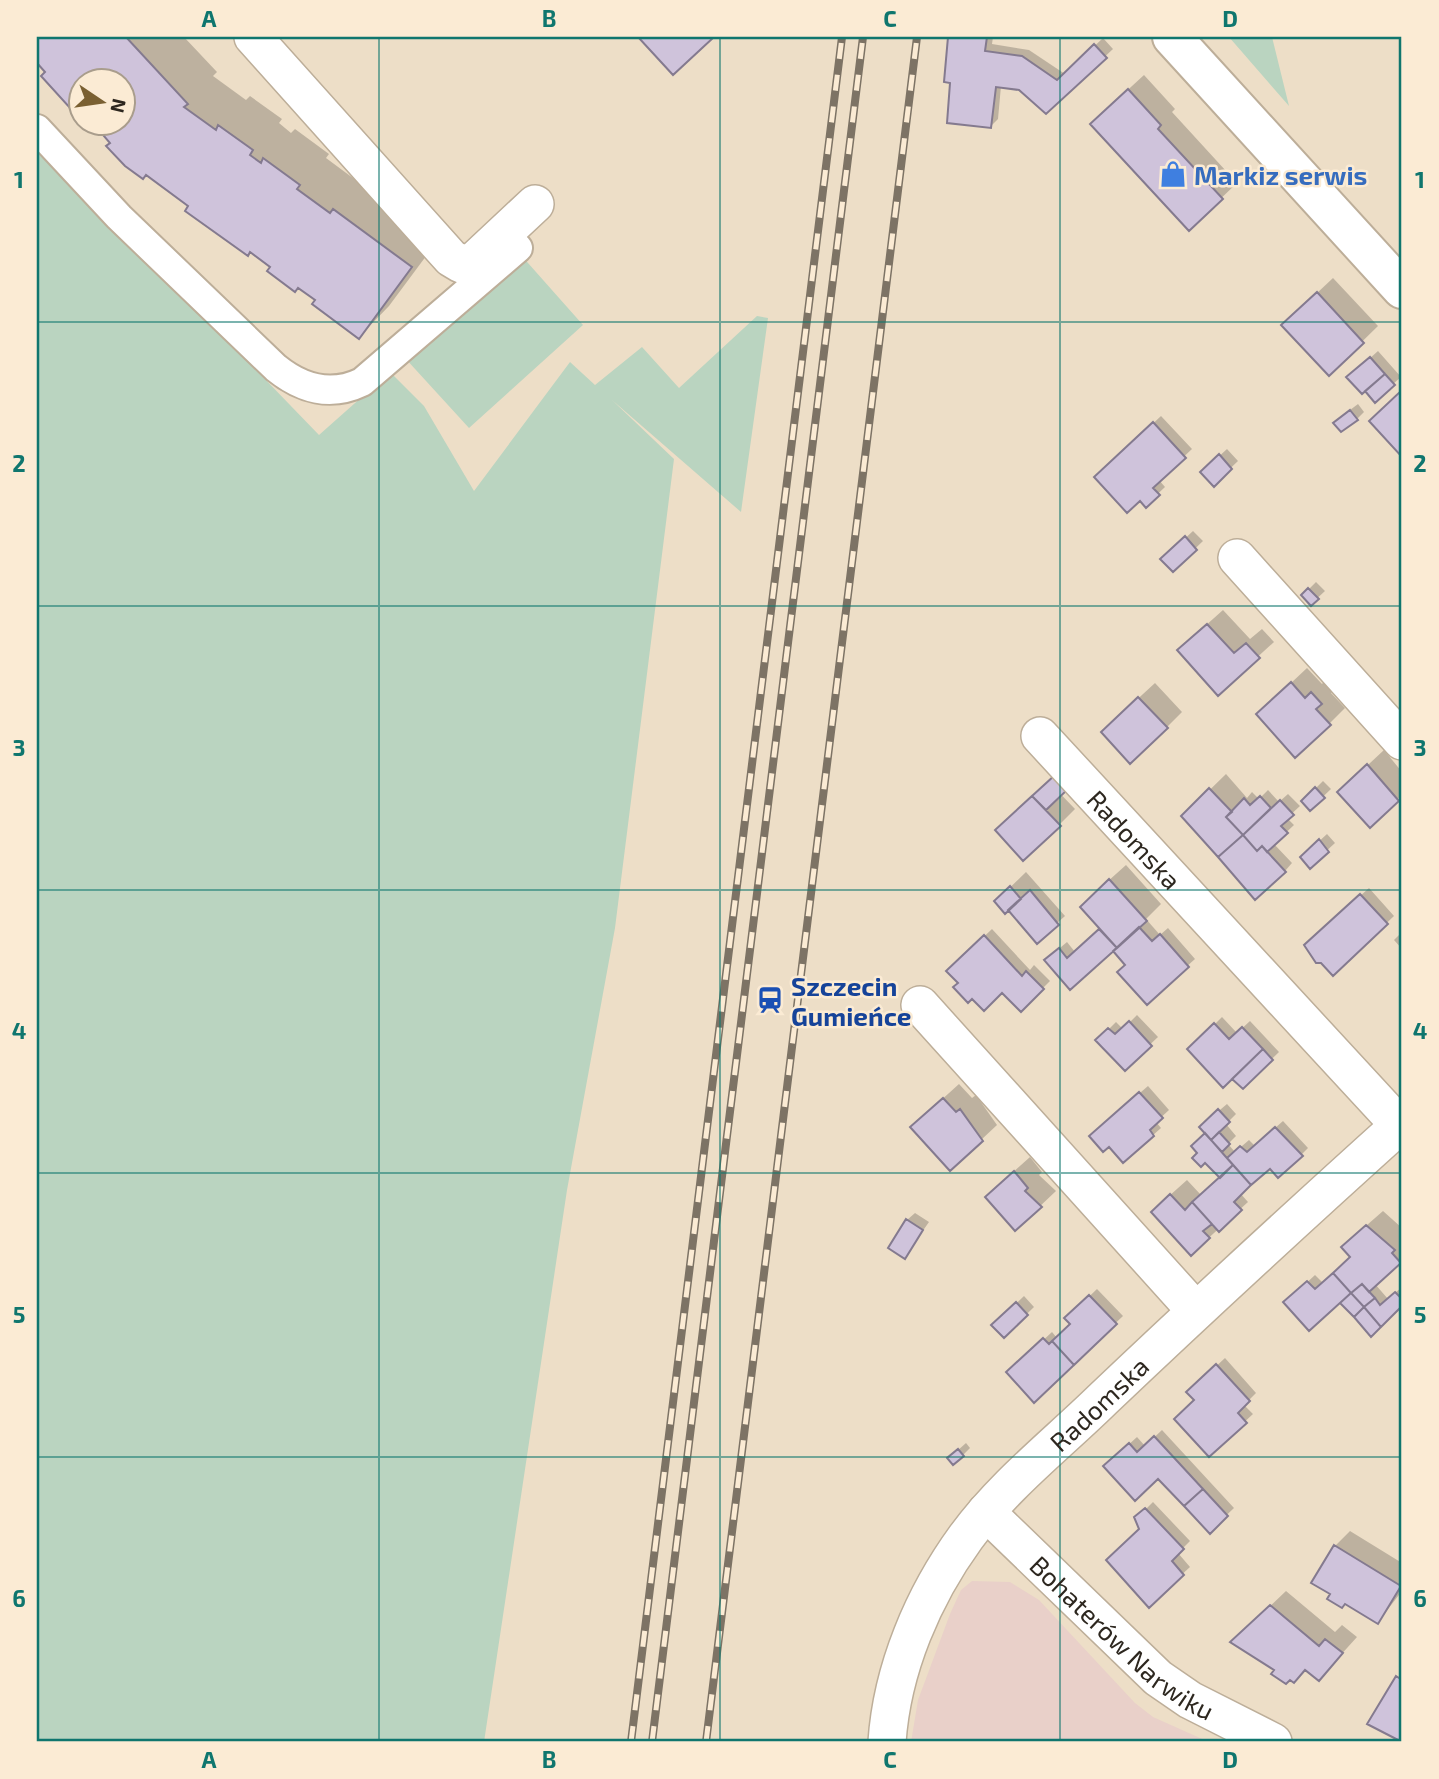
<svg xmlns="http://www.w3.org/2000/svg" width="1439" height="1779" font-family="'Exo 2',sans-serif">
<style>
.commercial{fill:#e9d0c9}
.green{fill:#bad4c0}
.shadow{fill:#0003}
.building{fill:#cfc3db;stroke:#847a8f;stroke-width:2}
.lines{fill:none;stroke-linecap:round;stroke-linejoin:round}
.pedestrian-casing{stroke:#bdae99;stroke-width:32}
.minor-casing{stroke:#bdae99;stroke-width:40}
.tertiary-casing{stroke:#bdae99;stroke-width:42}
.pedestrian{stroke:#fff;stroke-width:28}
.minor{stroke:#fff;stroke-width:37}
.tertiary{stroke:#fff;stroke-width:38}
.rail-casing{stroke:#7d7365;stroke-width:8}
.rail{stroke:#fbebd4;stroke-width:5;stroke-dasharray:16;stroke-linecap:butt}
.grid{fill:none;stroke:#0f766e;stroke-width:2;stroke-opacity:0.55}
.labels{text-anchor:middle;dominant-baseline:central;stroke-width:5;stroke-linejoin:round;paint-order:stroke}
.shop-label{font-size:26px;font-weight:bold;fill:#366cbe;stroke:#fbebd4;text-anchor:start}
.street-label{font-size:26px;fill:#2d271f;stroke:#fbebd4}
.transit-label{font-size:26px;font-weight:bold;fill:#164399;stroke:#fbebd4;text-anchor:start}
.neatline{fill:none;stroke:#0f766e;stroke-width:2.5}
.grid-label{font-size:23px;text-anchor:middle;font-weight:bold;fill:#0f766e}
</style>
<rect width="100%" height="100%" fill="#eddec7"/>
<path class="commercial" d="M972,1581L1010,1582L1039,1600L1135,1703L1153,1717L1209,1742H911L918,1700L950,1614L961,1590Z"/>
<path class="green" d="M1229,37H1272L1289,106Z
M37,143L319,435L390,372L424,406L474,491L570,362L595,385L642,347L679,388L757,316L768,318L741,512L612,400L674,459L615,928L567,1190L484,1742H37Z
M520,254L583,325L469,428L405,358Z"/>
<path class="shadow" d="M37,37H184L217,72L213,76L246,100L250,96L282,119L279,123L291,133L295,129L329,154L326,158L361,184L441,236L389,306L359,337L317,299L191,206L122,122V80H80V116L44,76L48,72L37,60Z
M950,37H993L992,44L1029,50L1065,74L1103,38L1113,49L1046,112L1020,89L1001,86L998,119L991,126L952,82L946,81Z
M1144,75L1175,109L1172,112L1237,183L1189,229L1107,109Z
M1333,278L1378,326L1329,374L1299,310Z
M1378,351L1401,377L1375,400L1349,377Z
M1358,404L1364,412L1357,419L1342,416Z
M1161,416L1192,449L1159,480L1165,487L1146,505L1140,499L1096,477Z
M1227,449L1238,461L1214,484L1202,472Z
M1193,531L1203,541L1173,570L1163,559Z
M1316,582L1325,591L1311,604L1303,595Z
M1223,610L1250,639L1262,629L1274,642L1218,693L1195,635Z
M1307,668L1322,684L1327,678L1336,688L1331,693L1345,708L1329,724L1274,699Z
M1155,683L1182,712L1167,727L1118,717Z
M1384,750L1402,772V795L1370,826L1355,777Z
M1226,774L1247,798L1252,792L1259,799L1268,790L1279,802L1288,794L1300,806L1287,818L1294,825L1274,844L1292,863L1285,871L1183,816Z
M1323,781L1331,789L1310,809L1303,801Z
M1049,782L1075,809L1060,824L1012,815Z
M1327,834L1335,843L1310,866L1302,857Z
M1126,865L1161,904L1146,919L1160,935L1168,928L1195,959L1147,1002L1127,965L1113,949L1070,987L1054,953L1067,942L1075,952L1101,928L1097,891Z
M1026,872L1065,916L1037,941L1009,908L996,901Z
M1369,888L1394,916L1333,974L1321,961L1314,938Z
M992,929L1030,970L1034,965L1050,981L1021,1010L1003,991L972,996L948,971Z
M1402,932V949L1394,940Z
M1137,1015L1158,1037L1125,1068L1098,1040L1116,1022L1123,1029Z
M1222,1017L1237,1033L1250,1021L1279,1052L1243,1087L1232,1076L1190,1049Z
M959,1084L972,1098L976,1095L997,1125L981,1140L928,1112Z
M1148,1086L1169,1110L1156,1122L1161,1128L1124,1161L1098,1129Z
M1227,1104L1236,1114L1226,1124L1236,1136L1228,1144L1235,1152L1249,1140L1255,1146L1283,1121L1308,1148L1301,1155L1270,1166L1240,1193L1248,1202L1191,1254L1168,1197L1187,1180L1201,1195L1222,1177L1199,1153L1208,1120Z
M1030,1157L1042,1172L1039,1175L1056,1191L1016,1229L1002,1182Z
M1383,1211L1402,1228V1259L1375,1284L1388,1299L1402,1287V1304L1371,1335L1340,1300L1286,1302L1315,1275L1323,1283L1352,1256L1359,1232Z
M915,1213L929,1222L905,1256L907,1220Z
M1097,1289L1123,1316L1034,1400L1008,1373L1052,1332L1057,1338L1072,1324L1067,1318Z
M1024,1296L1034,1307L1004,1336L994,1325Z
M1225,1358L1256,1393L1244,1405L1253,1414L1209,1455L1196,1385Z
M1162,1430L1234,1508L1210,1531L1158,1476L1105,1466L1137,1437L1145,1446Z
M966,1443L970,1448L963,1455L957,1451Z
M1153,1502L1190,1541L1178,1553L1190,1567L1149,1605L1137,1518Z
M1350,1531L1402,1563V1591L1378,1622L1335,1546Z
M1286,1591L1335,1632L1342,1625L1357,1637L1319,1679L1306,1668L1290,1678L1277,1670L1248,1627Z
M1402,1673V1742H1401L1370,1723Z"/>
<path class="building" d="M37,37H126L188,104L184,107L216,130L218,125L253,150L250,155L261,163L263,158L300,185L297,189L330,213L333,209L412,267L359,339L312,304L315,300L298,288L295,292L267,271L270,267L250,252L248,256L185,211L188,206L146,175L143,179L125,166L106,146L110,143L92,122H122V80H80V119L41,76L45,72L37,63Z
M638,37H714L673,75Z
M948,37H987L985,51L1022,56L1057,80L1094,44L1107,58L1046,114L1019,90L996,87L991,128L947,123L950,83L944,82Z
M1128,89L1161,125L1158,129L1223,199L1189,231L1090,124Z
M1317,292L1364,343L1329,376L1281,325Z
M1370,357L1385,374L1362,394L1346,377Z
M1385,374L1395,385L1375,403L1365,391Z
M1402,390V457L1369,421Z
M1350,410L1358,420L1341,432L1333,423Z
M1153,422L1186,458L1153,488L1160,495L1146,508L1140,501L1127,513L1094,477Z
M1219,454L1232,469L1214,487L1200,472Z
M1185,536L1197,550L1173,572L1160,559Z
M1308,588L1319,599L1311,606L1301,595Z
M1207,624L1234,653L1246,643L1260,658L1218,696L1177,650Z
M1291,682L1305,698L1311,692L1322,704L1316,709L1331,725L1295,758L1256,714Z
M1138,697L1168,728L1130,764L1101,732Z
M1367,764L1399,801L1370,828L1337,792Z
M1055,775L1068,789L1046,810L1032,796Z
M1315,787L1325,798L1310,811L1301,801Z
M1209,788L1232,812L1226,817L1243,835L1218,857L1181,816Z
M1032,796L1061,826L1023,861L995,830Z
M1260,796L1271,808L1243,835L1226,817L1244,798L1250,805Z
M1280,800L1294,815L1281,826L1288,833L1267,852L1262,846L1257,851L1243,835Z
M1243,835L1257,851L1262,846L1286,872L1255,900L1218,857Z
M1319,839L1329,852L1310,869L1300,857Z
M1109,879L1147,921L1117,948L1080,907Z
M1010,886L1021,899L1005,914L994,901Z
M1030,890L1059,925L1037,944L1008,910Z
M1360,894L1388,924L1333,976L1321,963H1316L1304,945Z
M1139,927L1152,941L1160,934L1189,967L1147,1005L1117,972L1125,965L1113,951Z
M1099,929L1117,948L1070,990L1044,960L1059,948L1067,958Z
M984,935L1022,976L1026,971L1044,989L1021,1012L1002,993L984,1011L972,999L968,1003L953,987L958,983L946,971Z
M1129,1021L1152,1046L1125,1071L1095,1040L1108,1028L1115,1034Z
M1214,1023L1229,1039L1242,1027L1263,1049L1223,1088L1187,1049Z
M1263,1049L1273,1060L1243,1089L1232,1079Z
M1139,1092L1163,1118L1150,1130L1154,1136L1123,1163L1109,1147L1103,1152L1089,1136Z
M943,1098L956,1112L960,1109L983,1141L950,1171L910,1127Z
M1218,1109L1230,1122L1211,1140L1199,1127Z
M1275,1127L1303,1156L1278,1178L1270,1169L1251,1185L1227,1158L1240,1146L1247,1152Z
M1219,1132L1230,1144L1222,1152L1211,1140Z
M1205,1133L1233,1165L1220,1178L1205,1163L1201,1167L1192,1158L1197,1153L1191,1146Z
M1233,1165L1251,1185L1234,1202L1242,1210L1219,1232L1192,1202Z
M1014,1171L1028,1188L1025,1191L1042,1207L1015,1231L985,1197Z
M1170,1194L1185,1210L1192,1202L1212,1224L1203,1231L1210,1238L1191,1256L1151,1212Z
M906,1219L923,1230L905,1259L888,1248Z
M1366,1225L1395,1250L1392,1253L1401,1263L1369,1292L1362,1284L1351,1293L1333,1273L1350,1257L1341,1247Z
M1333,1273L1351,1293L1309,1331L1283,1302L1307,1281L1315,1289Z
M1362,1284L1375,1298L1364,1307L1351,1293Z
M1395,1292L1402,1299V1306L1381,1327L1364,1307L1375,1298L1380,1305Z
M1351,1293L1364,1307L1354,1317L1340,1303Z
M1089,1295L1117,1324L1074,1365L1052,1341L1070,1324L1064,1318Z
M1016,1302L1028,1315L1004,1338L991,1325Z
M1364,1307L1381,1327L1371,1337L1354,1317Z
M1043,1338L1049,1344L1052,1341L1074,1365L1034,1403L1006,1372Z
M1216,1364L1250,1401L1238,1413L1247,1423L1209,1457L1174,1419L1194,1400L1186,1392Z
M1154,1436L1203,1489L1184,1506L1158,1479L1135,1501L1103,1466L1129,1443L1137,1452Z
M958,1449L964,1456L953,1465L947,1458Z
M1203,1489L1228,1516L1210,1534L1184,1506Z
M1145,1508L1184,1549L1172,1561L1184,1575L1149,1608L1106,1560L1139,1529L1134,1517Z
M1334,1545L1401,1586L1378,1624L1345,1604L1342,1608L1327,1599L1330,1594L1311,1583Z
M1270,1605L1319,1646L1325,1639L1343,1653L1319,1681L1305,1670L1294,1683L1290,1680L1286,1684L1271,1674L1274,1670L1230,1642Z
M1396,1676L1402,1680V1742L1367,1724Z"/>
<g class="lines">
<defs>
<path id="pedestrian" d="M37,129L119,217L276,368C302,389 331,397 362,382L518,248L504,233"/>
<g id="minor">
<path d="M253,37L451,258L461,264L474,261L535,204"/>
<path d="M1237,558L1402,741"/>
<path id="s1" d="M1040,736L1402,1128"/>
<path d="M920,1005L1196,1311"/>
<path id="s2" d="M986,1512L1158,1678L1190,1700L1273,1742"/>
<path id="s3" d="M887,1742C892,1669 923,1596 966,1537C1004,1485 1057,1444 1103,1399C1202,1305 1301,1214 1402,1123"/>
</g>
<path id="tertiary" d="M1172,37L1402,289"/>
</defs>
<use href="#pedestrian" class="pedestrian-casing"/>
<use href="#minor" class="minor-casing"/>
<use href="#tertiary" class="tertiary-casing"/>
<use href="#pedestrian" class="pedestrian"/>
<use href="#minor" class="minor"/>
<use href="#tertiary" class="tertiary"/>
<defs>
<path id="rail" d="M631,1742L842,37
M652,1742L863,37
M706,1742L917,37"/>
</defs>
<use href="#rail" class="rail-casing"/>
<use href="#rail" class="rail"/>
</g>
<path class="grid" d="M379,37V1742M720,37V1742M1060,37V1742M37,322H1402M37,606H1402M37,890H1402M37,1173H1402M37,1457H1402"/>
<defs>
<symbol id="shop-bare" viewBox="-9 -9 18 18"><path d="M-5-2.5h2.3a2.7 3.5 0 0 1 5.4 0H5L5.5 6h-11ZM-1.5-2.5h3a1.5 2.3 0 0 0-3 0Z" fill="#3f7fe0" stroke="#fbebd4" stroke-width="2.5" paint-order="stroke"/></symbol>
<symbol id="station-bare" viewBox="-9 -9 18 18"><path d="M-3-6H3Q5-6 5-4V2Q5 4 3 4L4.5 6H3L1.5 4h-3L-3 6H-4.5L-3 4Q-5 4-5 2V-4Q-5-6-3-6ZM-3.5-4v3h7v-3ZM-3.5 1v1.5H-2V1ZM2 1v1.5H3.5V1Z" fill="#1a4fb4" stroke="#fbebd4" stroke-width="2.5" paint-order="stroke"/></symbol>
</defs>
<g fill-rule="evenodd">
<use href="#shop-bare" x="1154" y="155" width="38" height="38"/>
<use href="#station-bare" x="751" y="981" width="38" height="38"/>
</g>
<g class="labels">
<g class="shop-label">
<text x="1194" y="174">Markiz serwis</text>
</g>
<g class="street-label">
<text stroke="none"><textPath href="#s1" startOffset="140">Radomska</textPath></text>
<text stroke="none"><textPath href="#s3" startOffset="411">Radomska</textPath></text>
<text stroke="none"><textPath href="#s2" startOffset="186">Bohaterów Narwiku</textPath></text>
</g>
<g class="transit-label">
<text x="791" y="985">Szczecin<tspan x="791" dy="30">Gumieńce</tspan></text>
</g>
</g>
<rect width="1439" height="1779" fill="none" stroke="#fbebd4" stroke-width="77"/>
<g transform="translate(102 102) rotate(103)"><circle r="33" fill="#fbebd4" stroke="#a99d8c" stroke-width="2"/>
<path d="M0-5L12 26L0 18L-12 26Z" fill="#7a6032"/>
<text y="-10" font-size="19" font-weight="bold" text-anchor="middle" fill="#2d271f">N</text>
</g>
<rect x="38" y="38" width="1362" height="1702" class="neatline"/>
<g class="grid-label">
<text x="209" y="27">A</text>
<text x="549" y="27">B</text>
<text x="890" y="27">C</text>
<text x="1230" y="27">D</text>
<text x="19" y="188">1</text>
<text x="1420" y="188">1</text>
<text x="19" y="472">2</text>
<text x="1420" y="472">2</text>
<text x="19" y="756">3</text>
<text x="1420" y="756">3</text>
<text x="19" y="1039">4</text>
<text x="1420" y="1039">4</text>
<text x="19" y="1323">5</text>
<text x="1420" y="1323">5</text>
<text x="19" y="1607">6</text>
<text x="1420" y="1607">6</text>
<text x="209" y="1768">A</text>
<text x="549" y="1768">B</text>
<text x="890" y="1768">C</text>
<text x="1230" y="1768">D</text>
</g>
</svg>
